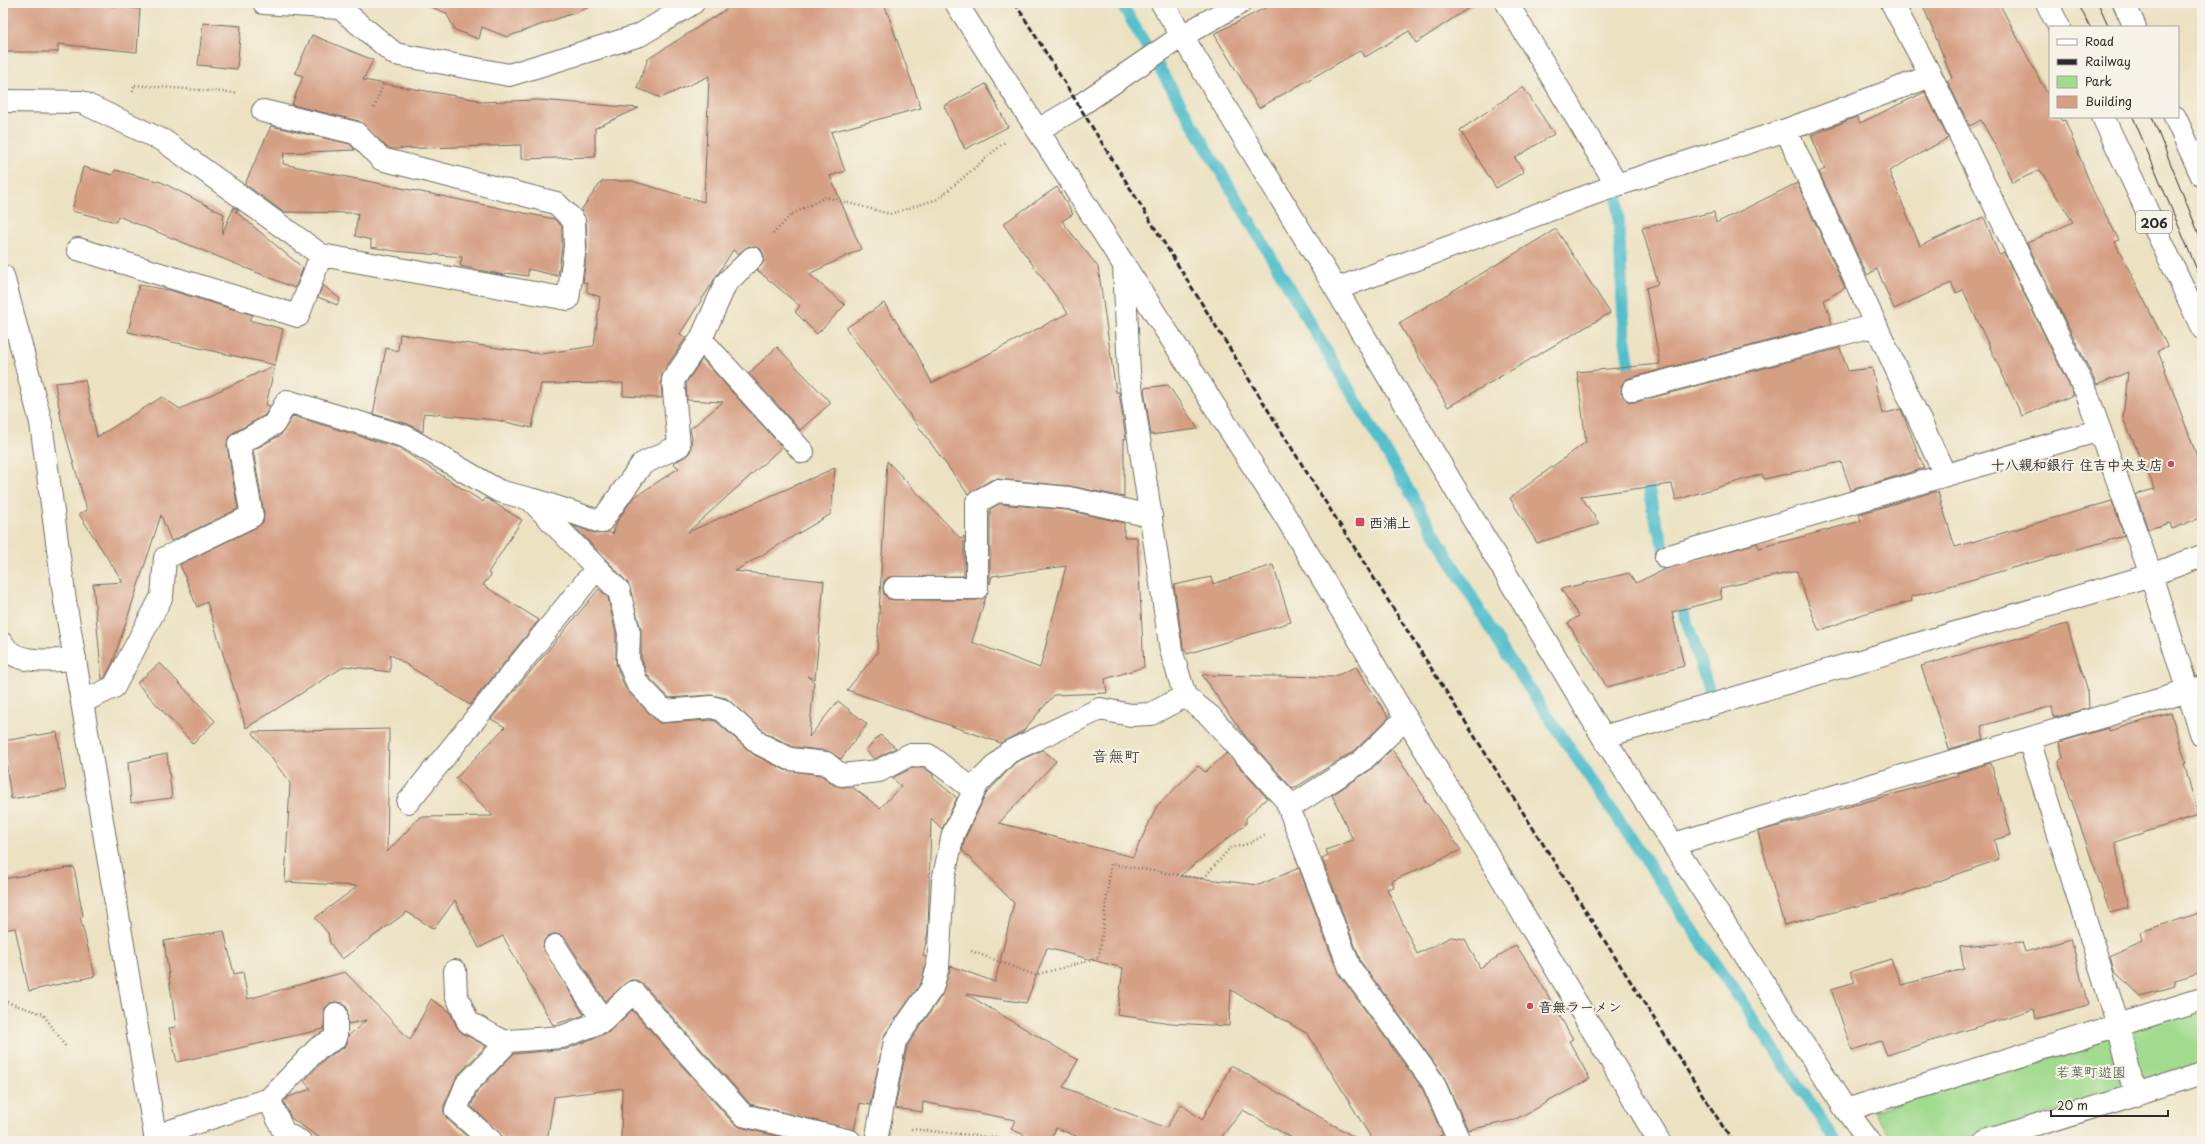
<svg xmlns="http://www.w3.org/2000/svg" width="2205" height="1144" font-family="'Playpen Sans','Klee One',sans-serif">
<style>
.green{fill:#a0db8e;stroke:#66835c}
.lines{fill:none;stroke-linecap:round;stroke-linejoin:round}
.stream{stroke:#52bfcb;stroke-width:12}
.building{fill:#d59f84}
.minor-casing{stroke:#6f6b60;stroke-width:24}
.tertiary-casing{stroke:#6f6b60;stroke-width:24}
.trunk-casing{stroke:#6f6b60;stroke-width:24}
.path{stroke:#6f6b60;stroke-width:2.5;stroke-dasharray:1 3;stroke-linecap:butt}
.minor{stroke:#fff;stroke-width:22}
.tertiary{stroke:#fff;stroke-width:22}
.trunk{stroke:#fff;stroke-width:22}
.tram{stroke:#2b2b2b;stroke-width:1}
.rail{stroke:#2b2b2b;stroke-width:3;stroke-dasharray:6 3;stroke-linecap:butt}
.poi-dot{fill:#d1495b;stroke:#f7f3e8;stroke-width:1.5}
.labels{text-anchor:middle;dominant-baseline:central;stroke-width:4;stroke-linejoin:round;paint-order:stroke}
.shield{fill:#f7f3e8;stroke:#686764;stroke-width:1}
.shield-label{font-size:13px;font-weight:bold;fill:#2b2b2b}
.poi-label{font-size:14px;font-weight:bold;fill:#2b2b2b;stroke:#f7f3e8;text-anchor:start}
.park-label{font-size:14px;fill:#485744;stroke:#f7f3e8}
.quarter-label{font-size:16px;fill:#2b2b2b;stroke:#f7f3e8}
</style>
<rect width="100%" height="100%" fill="#f7f3e8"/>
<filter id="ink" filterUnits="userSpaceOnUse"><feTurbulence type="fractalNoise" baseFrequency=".025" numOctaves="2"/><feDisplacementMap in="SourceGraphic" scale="8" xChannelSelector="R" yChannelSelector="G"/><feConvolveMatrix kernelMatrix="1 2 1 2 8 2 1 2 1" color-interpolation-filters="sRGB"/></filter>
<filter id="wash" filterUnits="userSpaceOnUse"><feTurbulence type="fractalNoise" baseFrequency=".012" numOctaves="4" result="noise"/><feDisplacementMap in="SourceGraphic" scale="16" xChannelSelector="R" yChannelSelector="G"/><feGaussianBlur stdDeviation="0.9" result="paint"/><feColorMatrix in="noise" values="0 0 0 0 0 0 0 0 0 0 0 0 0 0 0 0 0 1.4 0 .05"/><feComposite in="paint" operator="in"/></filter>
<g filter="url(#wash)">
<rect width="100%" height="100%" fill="#ece2c2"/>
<path class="green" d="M2202,1008V1066L2142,1084L2127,1030Z
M2112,1034L2125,1090L1958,1141H1892L1873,1112Z"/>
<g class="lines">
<path class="stream" d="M1121,3L1502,648L1836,1141
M1617,185L1624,333L1638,418
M1646,472L1653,512L1668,561
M1678,594L1714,706"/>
</g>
<g id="blocks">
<path class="building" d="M3,3H85L140,9L137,52L58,44V52H3Z
M426,3H589L590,7L507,37L482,27L479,39L455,30L446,13L426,5Z
M736,3H884L921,108L831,132L845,171L830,176L861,249L809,274L845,305L817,334L795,312L800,306L757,270L764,262V255L761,249L749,246L738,254L733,250L680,334L686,338L662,373L661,381L662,398L623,396V383L541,384L532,428L496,420L424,413L423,432L408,424L373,414L386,348L398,351L400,334L541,354L594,346L600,297L587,292V283L583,282L587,247L586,221L581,210L602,181H632L704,202L709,76L661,98L637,88L648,59Z
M1275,3H1476L1416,43L1409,31L1365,57L1361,50L1259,108L1214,34Z
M1922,3H1999L2050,99V117H2059L2062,121L2065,120L2093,191L2119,240L2115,242L2167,346L2158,351L2202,470V517L2172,529L2170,523L2148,529L2136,494L2155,489L2123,418L2128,372L2097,385L2027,243L2073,222L2040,170L2012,183L2002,158L1981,120L1970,126L1947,81L1952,78Z
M203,23L241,26L237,69L198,65Z
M312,35L373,60L363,80L478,100V102L539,100L639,108L595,128V157L521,159V145L393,149L388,148L359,121L292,105L303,76L295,73Z
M986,84L1008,127L965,149L944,106Z
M1523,87L1554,134L1515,158L1524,172L1496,188L1460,130Z
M1925,92L1948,138L1889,171L1920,246L1984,217L1999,255L2004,253L2074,395L2022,416L1963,290L1956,293L1951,283L1894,309L1877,269L1867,275L1819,172L1825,169L1811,135L1857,117L1860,123Z
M271,126L350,144L355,150L284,153L283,164L554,219L562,226V246L558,276L528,269V276L507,273L504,275L460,266L462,257L395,251L371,247V240L355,236L358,213L283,212L245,184Z
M83,167L112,175L115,170L161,182L224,214L222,234L234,207L239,211H235L303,268L295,288L118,216L116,222L72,211Z
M1797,183L1845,288L1824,300L1832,324L1630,378L1624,381L1621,386V394L1629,402H1636L1840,348L1848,371L1872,368L1882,414L1901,409L1924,468L1851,490L1841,462L1764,479L1762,474L1676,500L1672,484L1581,496L1599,524L1537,543L1510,498L1586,442L1577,372L1660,364L1646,288L1658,284L1642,228L1714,212L1716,223Z
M1057,187L1073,214L1062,221L1098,267L1116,392H1119L1126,439H1124V497L1070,486L998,479L991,480L968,494L846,328L884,303L915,350L932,383L1068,313L1003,224Z
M1556,229L1610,313L1448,407L1399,323Z
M139,285L169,290L253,315L249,320L283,329L266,405L270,406L265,415L233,433L228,439L227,446L238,509L171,541L161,515L113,662L105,677L102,679L93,584L123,582L79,514L87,510L61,419L55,383L85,380L97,437L162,397L180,409L275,365L128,332Z
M323,285L340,299L337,305L318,297Z
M777,347L831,403L800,430L749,373Z
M702,359L782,447L688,532L835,468L831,514L735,571L824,581L815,679L807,676L814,682L809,737L838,701L867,724L841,759L828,751L794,747L767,734L726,698L711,695L669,698L648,676L641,658V630L628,583L574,526L597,534L608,532L613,534L617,521L633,498L679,468L673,463L684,457L690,452L692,438L690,429L723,402L687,400L686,383Z
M1168,385L1198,429L1151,435L1144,388Z
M293,416L399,448L483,502L486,498L522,520L488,573L491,575L483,585L539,620L470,705L390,654V672L345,666L246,728L207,602L197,607L180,564L257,527L263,522L264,514L253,450L281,435Z
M887,461L961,539L964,536V576L889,577L884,581L883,588L884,594L888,599L895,600H977L986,596L972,642L1040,668L1066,566L992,576L990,584V509L1000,504L1067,510L1124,523V537H1137L1144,667L1105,679L1107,693L1054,695L1023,731L1001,743L847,690L877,653Z
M1933,492H1938L1955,547L2112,501L2124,536L1911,597L1912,601L1863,614L1819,631L1801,585L1797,571L1720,588L1722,599L1672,612L1684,666L1607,687L1568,623L1579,616L1561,589L1629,573L1636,583L1665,569L1757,543L1759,548L1861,521L1859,514Z
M1273,565L1291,622L1187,654L1183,647L1174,585L1211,577L1213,584Z
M599,589L608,597L616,634V664L625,688L659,723L711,720L716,721L754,755L785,770L821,775L834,785L842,787L851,786L880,808L901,786L892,778L912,768H924L933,774V778L957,798L942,829L931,818L928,932L923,956L926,957V965L921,983L885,1034L870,1105L860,1103L854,1130L750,1104L642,983L636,980H630L605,1001L566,939L560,935L554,934L548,936L544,941L543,947L584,1015L553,1025L503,936L479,948L455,900L434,929L407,912L342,959L330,943L328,933L315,918L358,886L285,882L290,783L252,732L389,729L387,852L420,817L493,816L456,778L505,727L491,719Z
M2067,624L2088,691L2089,708L2054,718L2052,706L1981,726L1984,739L1949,749L1921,666Z
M160,663L215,721L193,744L137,683Z
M1356,667L1389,718L1354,751L1293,789L1245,736L1202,675L1333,677Z
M2171,713L2186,763H2184L2198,815L2115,842L2128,908L2110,913L2058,761L2063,758L2060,742L2108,728L2109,731Z
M57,732L66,790L11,799L3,741Z
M880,735L896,748L874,759L866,750Z
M1392,749L1424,797L1423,798L1461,850L1392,881L1394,887L1387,889L1417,954L1451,937L1465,939L1480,968L1516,945L1538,978L1573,1039L1569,1041L1590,1079L1514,1120L1468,1130L1443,1075L1361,962L1322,858L1328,855L1326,850L1353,840L1332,795L1369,771Z
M1043,750L1056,761L999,823L1133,857L1157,806L1198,766L1205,772L1227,753L1267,798L1246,818V824L1180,876L1259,885L1299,868L1338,973L1422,1088L1443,1135L1439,1136L1441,1141H1373L1308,1034L1231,990L1229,1026L1171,1023L1117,1015L1123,968L1047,948L1026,1003L966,994L1078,1060L1063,1087L1166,1128L1181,1104L1202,1120L1231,1065L1361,1141H1297L1243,1110L1222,1136L1230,1141H1088L1056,1128L1050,1141H1037L1011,1129L1015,1120L923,1102L922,1112L895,1108L907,1046L942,995L951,966L995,982L1014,903L962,850L965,838L986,794L1016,762Z
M167,754L172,798L131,803L128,762Z
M1991,763L2011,835L1994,840L1999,859L1904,894L1784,925L1758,832L1958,776L1957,773Z
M74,867L83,916L80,917L95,976L29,991L15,928L3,930V879Z
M2202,912V972L2175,980V986L2141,996L2114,971L2110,956L2142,941L2140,932Z
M224,931L234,974L243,972L248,999L345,972L410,1040L431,999L450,1012L457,1027L462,1033L486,1046L457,1076L444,1106V1112L447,1119L472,1141H324L291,1118L284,1102L288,1097L311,1089L304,1081L326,1058L342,1049L347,1044L348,1036L367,1020L348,1024L347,1008L343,1003L336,1002L330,1003L325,1008L324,1029L177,1062L169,1028L176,1027L164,941Z
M2071,939L2088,1005L2036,1019L2034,1009L1887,1055L1881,1041L1852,1050L1831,989L1855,982L1850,972L1891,959L1901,985L1964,969L1960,947L2022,942L2025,952Z
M632,1010L734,1124L740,1127L797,1141H621L622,1088L554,1097L547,1141H520L503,1137L471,1106L477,1092L513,1054L567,1049L609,1032Z"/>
</g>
</g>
<g filter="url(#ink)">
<use href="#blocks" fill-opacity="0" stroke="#6f6b60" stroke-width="1"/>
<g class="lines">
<defs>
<path id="minor" d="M264,3L340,8L395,54L509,75L640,35L693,3
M1162,3L1336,289L1603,737L1846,1110L1869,1141
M1507,3L1617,185
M1892,3L1931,76L2087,394L2151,575L2202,736
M3,101L81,102L164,141L321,255L568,299L575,247L574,221L556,203L381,159L356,133L263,111
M1038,130L1079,106L1182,36L1240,3
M1786,130L1945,475
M78,249L298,316L321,255
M1124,265L1129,373L1171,650L1185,696L1210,716L1286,800L1350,968L1433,1082L1459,1141
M3,276L41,423L65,601
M1336,289L1617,185L1786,130L1931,76
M701,339L803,452
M1633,390L1876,325
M535,500L601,522L642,464L679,446L673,380L701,339L726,283L752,258
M1666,557L2100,430
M895,588H977V502L997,491L1069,498L1151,516
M3,644C14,666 55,660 75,659
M82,702L114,687L162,596L165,558L252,516L239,444L274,424L287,401L404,436L499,491L530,499L619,591L629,633L628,660L637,683L664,711L712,707L722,710L760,744L790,759L826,763L841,775L879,771L909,755H928L974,790
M1603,737L2151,575L2202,556
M2029,739L2118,1025L2135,1095
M408,802L597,568
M1289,808L1362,761L1406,718
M1674,844L2202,687
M555,946L603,1021
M455,971L456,994L468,1022L506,1043
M269,1099L318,1048L336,1038V1014
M1846,1110L2202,999
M155,1136L269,1099L284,1133L300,1141
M491,1141L456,1110L466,1085L509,1041L562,1037L603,1021L633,992L743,1115L850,1141
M876,1141L895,1041L932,988L938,967L943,881L953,834L978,783L1009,752L1100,709L1131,715L1151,714L1185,696
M1986,1141L2202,1073"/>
<path id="tertiary" d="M956,3L1287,519L1659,1141
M65,601L156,1141"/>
<path id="trunk" d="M2047,3L2059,27
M2124,3L2135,27
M2103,117L2202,328
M2175,117L2202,176"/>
</defs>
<use href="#minor" class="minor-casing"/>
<use href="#tertiary" class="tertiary-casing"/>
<use href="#trunk" class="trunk-casing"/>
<path class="path" d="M133,92L134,85L237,93
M374,108L384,83
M773,234L792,214L826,197L890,214L938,199L1006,141
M971,951L1035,975L1099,958L1111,864L1203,879L1230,848L1248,844L1265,835
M3,1001L43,1014L66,1047
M911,1129L999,1138L1001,1141"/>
<use href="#minor" class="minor"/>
<use href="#tertiary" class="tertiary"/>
<use href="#trunk" class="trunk"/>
<path class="tram" d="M2078,3L2090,27
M2098,3L2109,27
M2133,117L2202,282
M2152,117L2202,242"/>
<path class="rail" d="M1015,3L1314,484L1732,1141"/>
</g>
</g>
<g class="poi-dot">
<circle cx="2171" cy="464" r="4"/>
<rect x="1355" y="517" width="10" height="10" rx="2"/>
<circle cx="1530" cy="1006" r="4"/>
</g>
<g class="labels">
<rect class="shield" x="2136" y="211" width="36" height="22" rx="3"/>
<g class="shield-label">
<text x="2154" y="222">206</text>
</g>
<g class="poi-label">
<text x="2163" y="464" text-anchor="end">十八親和銀行 住吉中央支店</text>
<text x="1369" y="522">西浦上</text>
<text x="1538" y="1006">音無ラーメン</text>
</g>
<g class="park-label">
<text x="2091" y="1071">若葉町遊園</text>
</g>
<g class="quarter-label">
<text x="1116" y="755">音無町</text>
</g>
</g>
<rect width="2205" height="1144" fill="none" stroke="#f7f3e8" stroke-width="16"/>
<rect x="2049" y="26" width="130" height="92" fill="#f7f3e8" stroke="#a5a39c"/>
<rect x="2057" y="39" width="20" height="6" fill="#ffffff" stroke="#a5a39c"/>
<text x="2085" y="46" font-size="12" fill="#2b2b2b">Road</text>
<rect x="2057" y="59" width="20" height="6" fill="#2b2b2b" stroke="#a5a39c"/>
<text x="2085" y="66" font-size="12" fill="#2b2b2b">Railway</text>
<rect x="2057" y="76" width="20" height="12" fill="#a0db8e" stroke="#a5a39c"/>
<text x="2085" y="86" font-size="12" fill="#2b2b2b">Park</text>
<rect x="2057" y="96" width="20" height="12" fill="#d59f84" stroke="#a5a39c"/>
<text x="2085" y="106" font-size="12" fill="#2b2b2b">Building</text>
<path d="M2051 1110v6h117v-6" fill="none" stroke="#2b2b2b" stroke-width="2"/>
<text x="2057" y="1110" font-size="12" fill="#2b2b2b" stroke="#f7f3e8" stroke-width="3" paint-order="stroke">20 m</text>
</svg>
